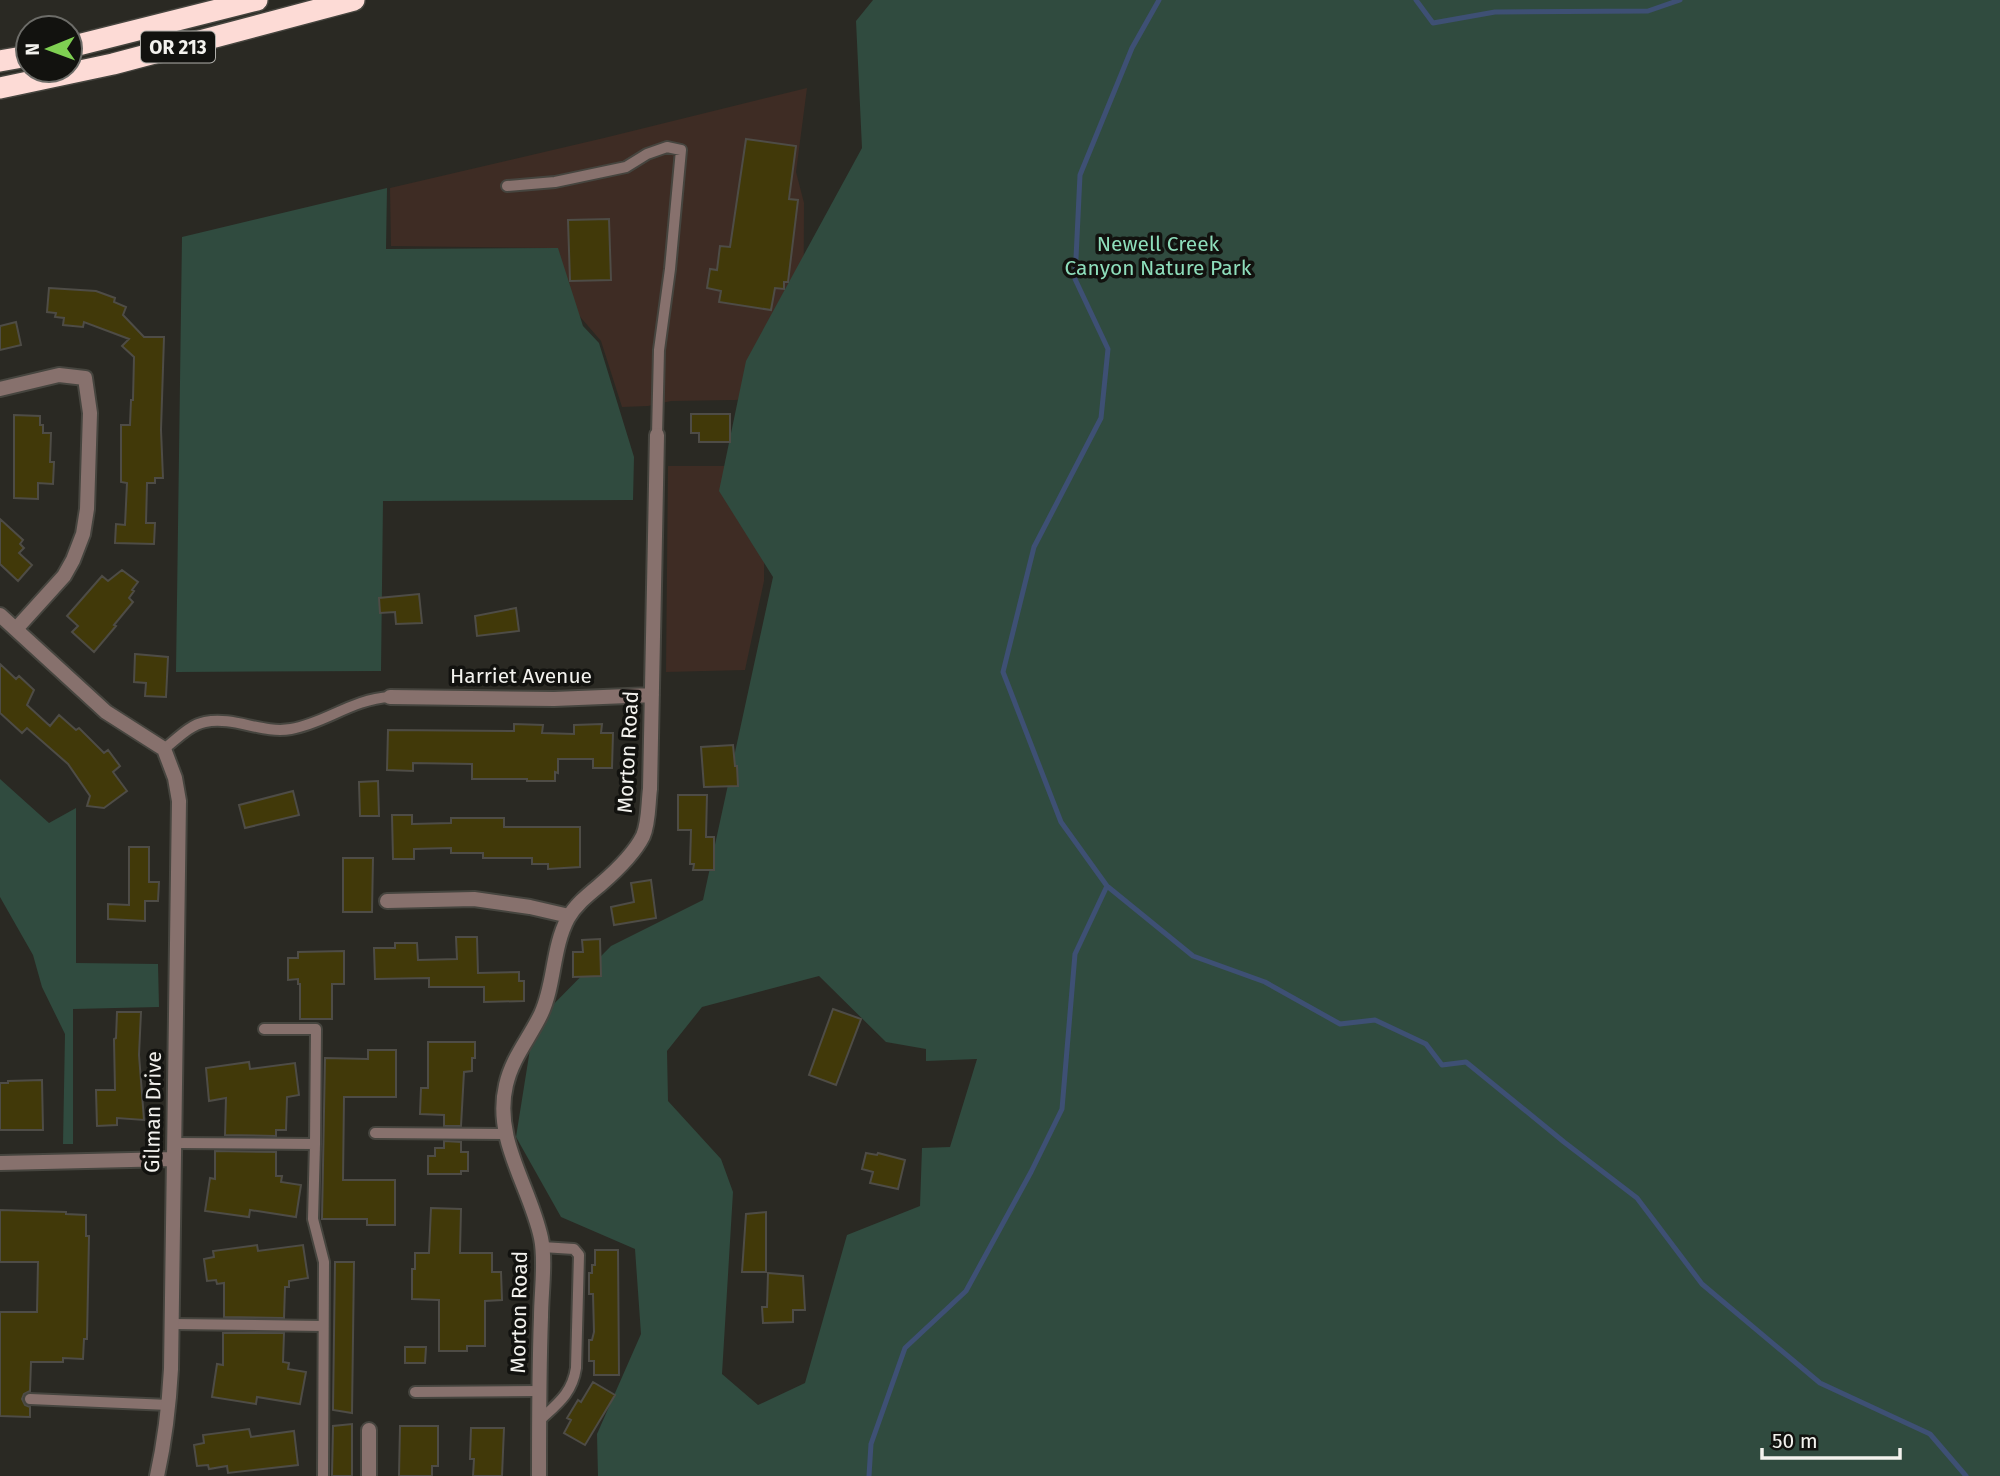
<svg xmlns="http://www.w3.org/2000/svg" width="2000" height="1476" font-family="'Fira Sans',sans-serif">
<style>
.commercial{fill:#3e2c24}
.green{fill:#304b3f;fill-rule:evenodd}
.lines{fill:none;stroke-linecap:round;stroke-linejoin:round}
.stream{stroke:#3e5074;stroke-width:5}
.building{fill:#413909;stroke:#4e4c46;stroke-width:2}
.lane-casing{stroke:#46453f;stroke-width:14}
.street-casing{stroke:#46453f;stroke-width:18}
.highway-casing{stroke:#46453f;stroke-width:24}
.lane{stroke:#87716d;stroke-width:10}
.street{stroke:#87716d;stroke-width:14}
.highway{stroke:#fddbd6;stroke-width:21}
.labels{text-anchor:middle;dominant-baseline:central;stroke-width:7;stroke-linejoin:round;paint-order:stroke}
.shield{fill:#12120f;stroke:#b0afab;stroke-width:2}
.shield-label{font-size:19px;font-weight:bold;fill:#f3f2ee}
.park-label{font-size:21px;fill:#8edebb;stroke:#12120f}
.street-label{font-size:21px;fill:#f3f2ee;stroke:#12120f}
</style>
<rect width="100%" height="100%" fill="#2a2923"/>
<path class="commercial" d="M807,88L796,172L804,203L803,399L671,401L648,406L622,407L601,341L576,312L550,248L391,246L390,188L604,138Z
M668,466H765L764,581L745,670L666,672Z"/>
<path class="green" d="M873,0H2000V1476H598L597,1434L641,1334L635,1249L561,1217L516,1137L534,1024L611,946L703,900L773,577L719,491L746,361L862,148L856,21ZM819,976L886,1042L926,1049V1061L977,1059L950,1147L922,1148L920,1206L847,1235L805,1383L758,1405L722,1374L733,1192L721,1159L668,1101L667,1051L702,1007Z
M387,188L386,249L558,248L583,326L599,343L634,457L633,500L383,501L381,671L176,672L182,237Z
M0,779L49,823L76,808V963L158,964L159,1007L73,1009V1144H63L65,1034L42,987L33,955L0,897Z"/>
<g class="lines">
<path class="stream" d="M1159,0L1132,48L1080,175L1075,279L1108,349L1101,418L1034,547L1003,672L1061,822L1107,886L1193,956L1265,982L1340,1024L1375,1020L1426,1044L1442,1065L1466,1062L1564,1142L1637,1198L1702,1284L1820,1383L1930,1434L1966,1476
M1416,0L1433,23L1495,12L1648,11L1680,0
M869,1476L871,1444L905,1348L966,1291L1031,1172L1062,1109L1075,954L1107,886"/>
</g>
<path class="building" d="M746,139L796,146L789,199L798,200L788,282H784V289L775,288L771,310L719,302L721,291L707,288L710,269L717,270L720,246L730,247Z
M609,219L611,280L570,281L568,220Z
M49,288L96,291L115,298L114,302L126,307L123,315L144,337H164L161,430L163,478H155V483H147L146,523H155L154,544L115,543L116,524L125,525L127,483L121,482V425H130L131,400H133L134,357L122,346L129,339L84,322L83,327L63,325L64,318L55,317L56,313L47,312Z
M16,322L21,345L0,350V326Z
M691,414H730V442H699V433H691Z
M14,415L40,416V425H43V433H51L50,462H54L53,484L38,483V499L14,498Z
M0,519L23,540L20,544L24,548L19,553L32,565L18,581L0,564Z
M122,570L138,582L132,590L134,591L129,598L133,602L114,625L116,626L94,652L72,632L78,626L67,616L102,576L108,581Z
M419,594L422,623L396,624L395,612L380,613L379,598Z
M516,608L519,631L477,636L475,616Z
M135,654L168,657L166,697L145,696L146,683L134,682Z
M0,664L16,679L19,676L34,690L27,705L50,726L59,715L76,730L79,728L104,753L108,750L120,766L113,772L127,791L104,808L87,806L90,796L68,764L27,728L22,733L0,713Z
M514,724L543,725L542,733L574,734V725L602,724L601,733H613L612,768H593V759H558V773L555,772V781H527V779H472V764L413,763V771L387,770L388,730L514,731Z
M733,745L735,766H737L738,786L704,787L701,747Z
M378,781L379,816H360L359,782Z
M293,791L299,815L245,828L239,805Z
M678,795H707L706,837H714V870H693L694,864H690L691,830H678Z
M392,815H412V824L451,823V818H504V827H580V867L548,869V864H532V858H483V853H451V848L414,849V859H393Z
M129,847H149V882H159L158,901H145V921L108,919V904L129,905Z
M343,858H373L372,912H343Z
M651,880L656,918L614,925L611,907L634,902L631,883Z
M456,937H477L478,973L519,972V981H524V1001L484,1002V987H429V978L375,979L374,948H395V943H417L418,960L457,959Z
M600,939L601,976L573,977V952H583L582,940Z
M344,951V984H332V1019H300V984H298V979L288,980V958H298V952Z
M833,1009L861,1019L836,1085L809,1075Z
M117,1012H141L139,1055L144,1120L117,1118V1125L97,1126L96,1090H115L114,1039L116,1038Z
M428,1042H475V1058H472V1071L464,1072L461,1126H444V1115L420,1114L421,1088H428Z
M368,1050H396V1097H344L343,1180H395V1225H367V1219H322L325,1058L368,1059Z
M249,1062L250,1069L295,1063L299,1095L287,1097L286,1130H276V1136L225,1135L226,1098L209,1101L206,1068Z
M42,1080L43,1130H0V1083H8V1081Z
M444,1141L461,1142V1152H468V1171H461V1174H428V1156H435V1148H444Z
M215,1151L276,1152V1176H282L281,1182L301,1185L296,1217L250,1210L249,1217L205,1211L210,1178L215,1179Z
M866,1153L877,1155L878,1153L905,1160L898,1189L870,1183L873,1172L862,1169Z
M431,1208L461,1209L460,1253H492V1272H501L502,1300L485,1301V1346H467V1351H439V1300L412,1299V1269H415V1253H429Z
M0,1210L66,1212V1214L86,1215V1236H89L87,1339H84L83,1359L63,1358V1362H31L30,1391L24,1394L22,1399L25,1405L30,1407V1417L0,1416V1312H37L38,1262H0Z
M766,1212V1272H742L746,1214Z
M257,1245L258,1251L303,1245L308,1278L289,1281V1287H285L284,1318L224,1317V1283L217,1284L216,1280L207,1281L204,1259L214,1257L213,1251Z
M595,1250H618L619,1375H594V1361H589V1340H592L594,1332L593,1294H589V1273H592V1265H595Z
M335,1262H354L352,1413L333,1410Z
M768,1273L803,1276L805,1310H793V1322L763,1323L762,1307H767Z
M223,1333H284L283,1362L289,1363L288,1369L306,1372L300,1404L257,1397L256,1404L212,1397L217,1364L223,1365Z
M405,1347H426L425,1363H405Z
M593,1382L615,1395L585,1445L564,1433L571,1420L567,1418L578,1400L581,1402Z
M352,1424V1476H332L333,1426Z
M400,1426H438V1466H432V1476H399Z
M471,1428H504L502,1476H473L474,1459H470Z
M249,1429L251,1437L294,1431L298,1465L228,1473L227,1466L209,1469L208,1465L197,1466L194,1445L204,1443L203,1435Z"/>
<g class="lines">
<defs>
<path id="lane" d="M507,186L555,182L626,167L647,154L667,147L681,150L670,269L659,350L657,435
M164,749C176,740 189,725 205,722C234,716 262,734 291,729C326,723 352,699 390,697
M264,1029H316L315,1144
M375,1133L505,1134
M174,1143L315,1144L313,1219L324,1262L323,1476
M172,1324L323,1326
M415,1392L539,1391
M30,1399L169,1405
M539,1421C557,1404 572,1394 576,1368L579,1255L574,1249L542,1247"/>
<path id="street" d="M0,389L59,375L85,378L90,413L87,509L83,534L73,560L64,576L16,629
M0,615L106,712L164,749L175,778L179,801L171,1369C169,1405 165,1440 157,1476
M390,697L554,699L652,695
M387,901L474,899L530,907L569,916
M0,1163L174,1159
M369,1476V1430
M539,1476C539,1423 539,1370 541,1317C541,1293 546,1261 541,1238C530,1186 493,1140 506,1085C512,1058 529,1039 541,1014C555,984 552,948 568,918C576,904 589,894 601,884C616,871 634,854 643,836C649,822 648,804 650,789L657,435"/>
<path id="highway" d="M70,47L257,0
M0,61L28,56
M0,88L113,64L354,0"/>
</defs>
<use href="#lane" class="lane-casing"/>
<use href="#street" class="street-casing"/>
<use href="#highway" class="highway-casing"/>
<use href="#lane" class="lane"/>
<use href="#street" class="street"/>
<use href="#highway" class="highway"/>
</g>
<g class="labels">
<rect class="shield" x="141" y="31.5" width="74" height="31" rx="5"/>
<g class="shield-label">
<text x="178" y="47">OR 213</text>
</g>
<g class="park-label">
<text x="1158" y="244">Newell Creek<tspan x="1158" dy="24">Canyon Nature Park</tspan></text>
</g>
<g class="street-label">
<text x="521" y="676">Harriet Avenue</text>
<text transform="translate(628 752) rotate(-87)">Morton Road</text>
<text transform="translate(153 1112) rotate(-89)">Gilman Drive</text>
<text transform="translate(519 1312) rotate(-89)">Morton Road</text>
</g>
</g>
<g transform="translate(49 49) rotate(269)"><circle r="33" fill="#12120f" stroke="#6c6c68" stroke-width="2"/>
<path d="M0-5L12 26L0 18L-12 26Z" fill="#7fd052"/>
<text y="-10" font-size="19" font-weight="bold" text-anchor="middle" fill="#f3f2ee">N</text>
</g>
<path d="M1762 1448v10h138v-10" fill="none" stroke="#f3f2ee" stroke-width="3.5"/>
<text x="1772" y="1448" font-size="21" fill="#f3f2ee" stroke="#12120f" stroke-width="5" paint-order="stroke">50 m</text>
</svg>
